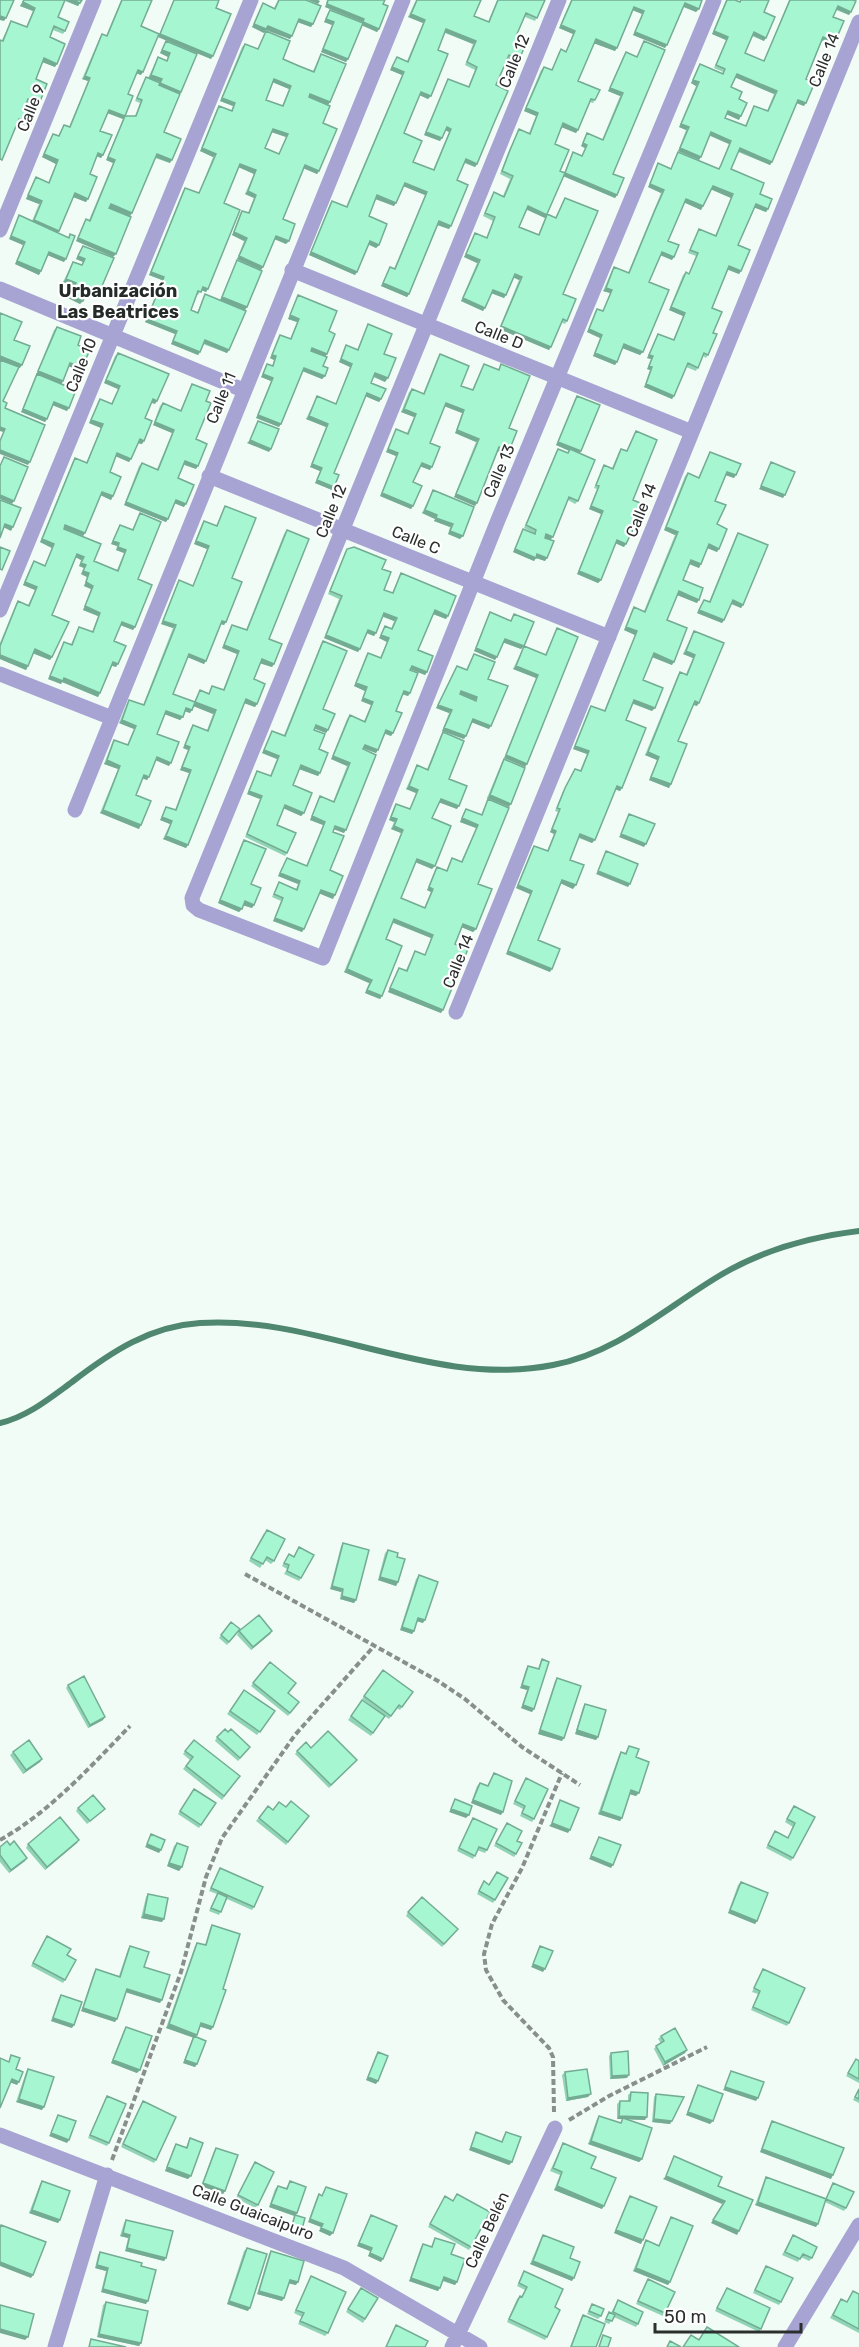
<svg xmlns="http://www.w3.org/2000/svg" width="859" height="2347" font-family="Rubik,sans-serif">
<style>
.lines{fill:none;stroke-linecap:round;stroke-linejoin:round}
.stream{stroke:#4f8770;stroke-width:6}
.path{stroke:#888f8c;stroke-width:4;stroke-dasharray:6 3;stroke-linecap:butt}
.street{stroke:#a7a4d4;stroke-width:15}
.wall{fill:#8fd4b5;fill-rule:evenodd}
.shaded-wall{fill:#74ac93}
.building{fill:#a6f6d2;stroke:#74ac93;stroke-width:1.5;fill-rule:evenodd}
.labels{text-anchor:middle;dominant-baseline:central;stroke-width:4.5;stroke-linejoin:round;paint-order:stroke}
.street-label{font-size:16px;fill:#2b2f2d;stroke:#fff}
.neighbourhood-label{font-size:18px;font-weight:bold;fill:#242b28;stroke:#fff}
</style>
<rect width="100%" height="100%" fill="#f1fcf6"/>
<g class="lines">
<path class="stream" d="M0,1423C27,1417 50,1398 72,1382C111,1352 150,1326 200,1323C318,1315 432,1389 553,1365C617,1353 664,1309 719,1276C762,1250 809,1237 859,1231"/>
<path class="path" d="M245,1574L438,1681L465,1699L522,1747L580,1785
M0,1840C50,1812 91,1766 130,1726
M554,2112L553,2057L549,2048L503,2000L486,1970L484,1954L492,1924L522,1868L562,1773
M569,2120L609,2096L707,2047
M112,2160L181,1972L206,1877L222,1838L295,1735L375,1645"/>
<path class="street" d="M559,0L192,898L193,905L199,910L323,958L498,520L714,0
M0,230L94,0
M292,270L692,432
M0,289L243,390
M209,476L609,637
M0,610L251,0
M0,674L112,718
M75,810L403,0
M456,1012L859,22
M0,2135L344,2268L480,2347
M55,2347L107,2175
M452,2347L555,2128
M785,2347L859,2225"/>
</g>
<path class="wall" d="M23,0H82L78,6L65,1L58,17L65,31L63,34L53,30L50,37L55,67L43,62L36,79L39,104L37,107L26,102L24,109L31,124L29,127L18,122L1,162L2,40L11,21L26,27L33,11L20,6Z
M121,0H152L141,26V75L136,73L128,94L125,116H135L140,103L135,101L146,77L159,83L160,82L148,78L158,57L166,61L168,57L160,53L166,41L180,94L164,132L170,163L155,158L113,257L76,241L84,222L86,219L89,220L113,163L106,160L123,119L108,113L100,131L103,155L101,158L97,156L90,174L86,202L73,197L58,233L68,238L70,234L64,262L48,255L39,275L15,264L23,245L9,239L19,215L32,221L39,204L26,199L34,180L36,177L48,183L56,164L42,157L53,134L58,136L64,125L69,127L88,81L82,79L100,37L102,34L106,36Z
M174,0H219L216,8L211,59L158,37Z
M278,0H306L313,24L311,27L298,22L290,39L266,30L264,33L252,27L263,3L274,8Z
M327,0H385L383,4L379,29L377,32L362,25L348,59L346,62L321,52L332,25L324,22L328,13L330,10L362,23V22L325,7Z
M416,0H481L474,16L488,22L497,0H545L535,21L525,17L517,34L519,60L517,63L507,58L496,85L477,164L475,167L464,163L457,180L449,229L438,225L409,294L407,297L381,286L390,267L394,269L425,195L403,186L394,206L376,199L369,216L379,245L376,248L369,245L355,275L309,255L330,204L332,201L346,207L402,75L390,70L397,57L407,61L423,23L408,17ZM445,33L473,44L465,65L475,70L468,87L448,79L424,135L440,141L445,130L449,132L433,170L413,162L404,133L420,95L428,99L438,50Z
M571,0H702L696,12L683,7L665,48L633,35L642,14L633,10L615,51L594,43L578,81L595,100L593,103L590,102L576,133L562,127L555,144L560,171L564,173L573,152L582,156L585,148L581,146L587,133L602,140L620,96L608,91L624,55L626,52L637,57L644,41L613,174L617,195L615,198L563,176L547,214L555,218L565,198L563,294L567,321L565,324L561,322L549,350L499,329L519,280L514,278L504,298L491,293L483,311L461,301L477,263L464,257L475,233L486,238L493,221L483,216L494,192L503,196L510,179L500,174L508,153L519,129L529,133L536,116L524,111L541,70L544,67L552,70L559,52L561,49L566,51L573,34L559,28ZM527,210L545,218L538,235L519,227Z
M726,0H735L739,2L740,0H769L764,12V41L752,36L745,53L764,61L789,0H853L849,15L836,10L833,17L835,42L833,45L822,41L806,79L804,106L797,103L772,162L770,165L738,152L731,169L760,194L768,209L766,212L754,207L738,245L741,271L739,274L728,270L712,308L713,333L708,355L706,358L703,356L696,371L686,367L672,399L644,387L650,370L647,369L651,359L647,358L658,334L673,340L683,316L669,310L683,275L686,272L689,274L696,256L688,253L699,229L715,236L731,198L711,189L701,210L684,202L668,241L672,260L660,255L649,282L640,355L623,348L615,365L593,356L600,338L587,332L595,312L597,309L603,311L610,293L603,291L612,270L614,267L628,273L661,193L648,187L658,163L671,168L678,152L718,169L719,168L729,144L710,136L699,160L678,151L686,130L679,127L696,86L691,83L698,67L700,64L722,73L723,72L714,68L726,40L712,34ZM735,77L774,94L767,111L754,106L745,126L725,118L726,114L739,120V99L731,87Z
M266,31L283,59L313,71L321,54L330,102L328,105L323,123L319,171L317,174L303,168L283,219L286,244L275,239L261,270L237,259L244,241L232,235L240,214L242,211L248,213L254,198L245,194L254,174L239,167L224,203L208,289L206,292L201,290L198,295H197L191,310L197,313L205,294L220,300L237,260L247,307L245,310L229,350L227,353L203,344L198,355L171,344L175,334L145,322L162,280L149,275L183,191L185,188L199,193L213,157L200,151L217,109L219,106L231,111L233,106L220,101L242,47L245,44L258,49ZM273,82L289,89L282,106L266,100ZM272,132L286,137L279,154L265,148Z
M83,246L97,296L86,292L80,304L68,298L73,286L63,282L73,262L81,265L83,262L76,259Z
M298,295L329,331L323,366L325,376L322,379L303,371L279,427L256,418L271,381L261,377L267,364L272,366L274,360L270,358L280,335L290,339L297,322L288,319Z
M368,324L384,354L385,382L373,377L371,383L381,399L379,402L365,396L334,473V487L332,490L315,483L320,471L310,467L326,427L306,419L317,396L336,404L350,367L339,362L344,349L346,345L357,350Z
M57,327L78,345L82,367L80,371L69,366L61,384L67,411L53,405L45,422L21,412L54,330Z
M118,353L155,404L151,403L145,418L142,444L138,443L129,462L116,456L110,472L113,496L111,500L101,495L85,533L83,536L94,561L117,570L124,553L116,550L117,546L111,544L120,525L132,530L140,513L138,579L135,627L133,630L121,625L114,641L116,667L112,666L98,697L62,682L61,684L48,679L64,642L71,644L79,627L92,632L98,616L83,610L91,589L84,586L87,577L81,574L84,568L79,566L81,560L76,557L52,615V657L50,660L33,653L26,670L0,659V643L16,604L18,601L28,605L35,590L23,585L32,564L34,561L45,565L52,548L40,542L73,461L75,458L86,463L101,428L89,423L98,403L100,399L111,404L118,389L104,383L115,356Z
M440,354L461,386L472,390L484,364L498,370L501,364L509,428L507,455L498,451L475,506L454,497L476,442L455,433L462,413L444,406L430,443V470L420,466L413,482V506L411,509L380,496L396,456L386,452L396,429L407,433L414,417L401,412L409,392L412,389L423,394L438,357Z
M192,384L206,401L196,439V469L184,465L178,478L184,507L174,503L166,522L124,505L139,466L142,463L157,469L172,433L153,425L160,406L163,403L180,411Z
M577,396L580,454L578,501L575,504L568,500L550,540L545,561L536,558L534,561L513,552L523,529L534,533L524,528L556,452L558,449L567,453L569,451L556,445L575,399Z
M636,431L633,500L624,547L615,543L601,580L598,583L577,574L601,514L589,509L597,489L594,488L604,465L612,468L619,452L621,449L627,451Z
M710,452L734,478L726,475L715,501L717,524V552L708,548L699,568L690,564L683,580L697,603L677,595L667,620L672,665L652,657L643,680L652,711L633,704L626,720L622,788L620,791L615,789L592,843L579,838L570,860L573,889L560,883L538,940L550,972L506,954L530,894L516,888L532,849L534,846L547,851L554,834L550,832L558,812L555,811L563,791L575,769L580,771L587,754L573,749L589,709L591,706L604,711L635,635L624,630L632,610L634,607L644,611L675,535L664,530L685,476L688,473L698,478Z
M433,490L460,539L448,534L450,527L434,521L435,519L422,513Z
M225,506L232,578L226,622L224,625L221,624L204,664L188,657L173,694L194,702L200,690L209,693L212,686L223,690L237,654L222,648L232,625L246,630L284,534L287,530L269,639L274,664L272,667L260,663L254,679L257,704L255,707L244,703L186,848L163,839L170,824L160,820L166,807L175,810L189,773L180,770L188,750L183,748L191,728L193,725L207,730L213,714L194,706L190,713L185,711L180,720L165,714L157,734L169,766L156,760L147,780L142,778L136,795L139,829L100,813L118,769L104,764L112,743L114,740L127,745L134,729L119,723L127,703L129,700L143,705L173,628L161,624L177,584L179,580L193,586L207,549L194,544L202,524L204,521L216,526Z
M738,533L743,605L741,608L731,604L722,623L697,613L704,600L709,602L736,536Z
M347,549L382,569L384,590L392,593L401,573L446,619L433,614L418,650L427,672L425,675L411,669L410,693L408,696L402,694L396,711L393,733L391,736L385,734L376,753L363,748L344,833L334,829L333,832L330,870L333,899L319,893L302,932L273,921L281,901L272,897L279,882L296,889L298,884L278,876L287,858L306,866L323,825L310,820L318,800L320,796L333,802L347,766L331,759L347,719L350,715L364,721L371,705L361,701L365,691L354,686L366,656L368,653L380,658L387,642L379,638L385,626L391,629L394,621L383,617L376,633L374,636L367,633L358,652L324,638L339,599L328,594L345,552Z
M490,612L511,621L514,614L521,649L503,642L495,660L474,651L488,616Z
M557,628L527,764L525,767L504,758L536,678L513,669L524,646L545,655Z
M694,631L697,706L693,705L678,741L671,784L669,788L649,780L657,760L645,755L678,675L680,672L686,674L693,658L683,654Z
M323,641V709L328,730L326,733L315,729L314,730L319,749L320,773L318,776L299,769L293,785L304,813L301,816L283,808L277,825L287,853L285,856L245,837L260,799L247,794L257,771L270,776L277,759L262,753L272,731L284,735L321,644Z
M474,654L488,679L489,729L471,722L464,739L442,731L449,713L436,708L457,666L466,670Z
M443,732L449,779L457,809L439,802L432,818V869L416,862L401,898L424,908L431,892L427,890L435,870L437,867L446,871L452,858L461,862L476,828L460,822L464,812L466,809L481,815L488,799L478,884L476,929L473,932L462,927L455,944L441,1013L388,992L399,968L406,970L415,951L425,955L431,938L393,923L386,939L382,996L380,999L365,993L369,983L344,972L401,833L391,829L394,822L389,820L394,807L396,804L410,809L416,793L406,789L415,769L417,765L427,769L441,735Z
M504,759L509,807L487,798L502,762Z
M244,840L254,905L252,908L243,905L239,912L218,903L242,843Z
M264,1533L274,1561L271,1564L265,1560L260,1568L249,1561Z
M343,1543L356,1600L354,1603L340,1599L341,1592L330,1589L341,1546Z
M299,1547L301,1578L299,1581L284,1574L287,1569L282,1566L289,1554L293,1557Z
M388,1550L397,1557L398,1582L396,1586L378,1580L385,1553Z
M419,1575L423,1623L417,1621L414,1631L412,1634L400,1630L416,1579Z
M231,1622L240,1629L227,1645L219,1638Z
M239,1631H272L270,1634L251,1650L237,1635Z
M542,1659L532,1712L521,1708L527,1690L520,1688L526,1669L528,1666L538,1669L540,1663Z
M270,1662L288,1693L299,1702L288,1716L251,1686Z
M383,1670L413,1692L400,1710L397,1708L389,1719L362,1699Z
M557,1678L562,1741L538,1734L555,1681Z
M68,1685L103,1720L88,1728L66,1688Z
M244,1690L275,1711L257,1735L227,1714Z
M362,1700L385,1716L371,1736L348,1720Z
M585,1704L598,1737L596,1740L575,1734L583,1707Z
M228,1732L248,1750L238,1761L215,1741L217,1737Z
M194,1740L240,1776L222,1800L183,1769L190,1760L183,1754Z
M629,1746L636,1757V1796L630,1794L622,1818L620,1821L598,1814L619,1755L621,1752L625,1753Z
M297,1751L357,1760L329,1788L295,1754Z
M13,1752L42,1759L40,1762L23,1774L10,1755Z
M494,1773L501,1815L471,1803L477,1786L480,1783L487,1786Z
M526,1778L534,1819L532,1822L520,1816L523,1809L513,1804Z
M194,1789L216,1803L199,1828L178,1814Z
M268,1806L273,1810L286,1807L309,1816L286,1845L256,1821Z
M78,1808L102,1812L87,1824L76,1811Z
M792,1809L815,1817L791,1861L766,1848L775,1831L788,1838L793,1827L785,1822Z
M473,1818L487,1850L485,1853L477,1850L473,1859L457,1851Z
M505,1826L517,1841L516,1854L514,1857L494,1846Z
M77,1843L45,1870L26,1848L28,1844Z
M177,1843L182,1867L179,1871L167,1866L174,1846Z
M0,1847L25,1861L9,1873L0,1862Z
M220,1868L254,1907L252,1910L227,1899L219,1915L209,1911L217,1894L209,1891Z
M484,1881L495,1900L493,1903L477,1894Z
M741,1882L757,1921L755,1924L728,1913L738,1885Z
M148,1894L162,1922L141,1918L146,1897Z
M408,1912L458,1929L442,1947L406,1916Z
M212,1925L223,1989L213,2027L211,2030L199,2026L195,2037L197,2064L195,2067L183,2063L193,2037L166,2028L195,1946L197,1943L205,1945L210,1928Z
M45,1939L67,1955L65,1980L63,1983L31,1966Z
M130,1946L144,1967L160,2003L126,1992L115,2022L81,2011L94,1972L96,1969L119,1976L128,1949Z
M763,1969L789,2023L787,2026L751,2010L758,1994L752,1992Z
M61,1995L72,2028L51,2021L59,1998Z
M126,2027L137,2073L111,2063L124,2030Z
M661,2036L687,2050L685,2053L663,2066L654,2049L656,2046L661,2043L658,2039Z
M378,2052L376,2084L366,2080L376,2055Z
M611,2053L627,2078L610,2079L609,2056Z
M856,2059L859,2061V2083L846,2076Z
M28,2069L42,2110L16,2102L26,2072Z
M565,2072L588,2097L566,2101L562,2075Z
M698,2085L710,2124L686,2115L696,2088Z
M859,2088V2103L853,2100Z
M631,2092L645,2120L626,2119L642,2159L639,2162L588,2144L597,2119L599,2116L620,2123L623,2119H617V2104L620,2101H628V2095Z
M656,2094L670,2124L652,2122L654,2097Z
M107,2096L109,2143L107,2146L88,2138Z
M143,2101L156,2160L154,2163L121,2147Z
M772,2121L831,2179L760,2152L770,2124Z
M476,2132L501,2142L506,2132L512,2162L509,2165L469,2150Z
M190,2138L188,2179L165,2171L174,2147L176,2144L186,2147Z
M563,2143L591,2168L602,2209L554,2190L560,2175L550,2171Z
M216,2148L225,2191L223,2194L201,2186L214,2151Z
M255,2162L258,2205L255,2208L236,2198Z
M766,2177L826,2198L833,2183L846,2208L844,2211L825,2202L816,2227L755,2205L764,2181Z
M42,2181L60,2220L58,2223L29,2213L40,2184Z
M290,2181L297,2213L296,2215L302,2229L299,2232L290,2230L294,2216L269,2207L275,2189L278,2186L286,2188Z
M326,2187L330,2236L319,2231L321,2227L308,2222L317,2197L319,2194L322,2195Z
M630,2196L641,2244L614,2233L628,2199Z
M443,2200L471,2247L469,2250L428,2227Z
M371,2215L381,2262L368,2256L370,2251L357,2246Z
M671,2217L670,2282L668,2285L633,2271L644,2244L646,2240L659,2245Z
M126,2220L166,2258L164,2261L125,2251L128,2238L120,2236L124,2223Z
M543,2235L570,2258L572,2281L530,2264L541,2238Z
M793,2235L812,2258L809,2261L801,2257L798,2262L782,2255Z
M435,2238L451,2254L457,2282L455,2285L442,2281L438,2291L409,2281L421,2247L423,2244L431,2247Z
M247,2248L248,2311L227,2304L244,2251Z
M271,2251L296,2285L289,2283L284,2298L282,2301L257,2294L269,2254Z
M100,2252L141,2266L146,2304L101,2292L106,2271L95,2268L98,2255Z
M766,2266L781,2302L779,2305L753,2293Z
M524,2271L555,2307L547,2337L545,2340L507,2322L517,2299L520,2296L521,2297L525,2290L517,2286Z
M311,2276L328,2333L325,2336L298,2324L302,2317L294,2313Z
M648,2279L665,2313L663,2316L636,2304Z
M361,2288L378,2298L363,2323L346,2312Z
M727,2288L761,2329L759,2332L715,2311Z
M853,2291L859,2294V2333L830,2318L839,2302H847Z
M618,2300L638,2324L636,2327L614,2317L609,2324L604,2322L609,2312L611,2313Z
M106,2302L141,2343L139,2346L97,2337L103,2305Z
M592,2304L601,2316L598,2319L587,2314Z
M583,2315L596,2347H570L581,2318Z"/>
<path class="shaded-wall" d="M64,0H73L80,3L78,6Z
M308,0H318L320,1L318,4Z
M23,2L35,8L33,11L20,6Z
M685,3L699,9L696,12L682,6Z
M327,4L364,19L362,22L325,7Z
M838,6L851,12L849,15L836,9Z
M634,7L644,11L642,14L632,10Z
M411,14L425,20L423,23L408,17Z
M0,16L6,18L4,21L0,20Z
M299,19L313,24L311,27L297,22Z
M326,19L334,22L332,25L324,22Z
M363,22L379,29L377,32L361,25Z
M254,24L268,26L292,36L290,39L266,30L264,33L252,27Z
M561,25L575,31L573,34L559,28Z
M446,29L476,41L473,44L444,32Z
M714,31L728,37L726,40L712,34Z
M635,32L667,45L665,48L633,35Z
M754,32L766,38L764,41L752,35Z
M160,34L213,56L211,59L158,37Z
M823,37L835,42L833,45L821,40Z
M596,39L617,48L615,51L593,43Z
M323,49L348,59L346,62L321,52Z
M162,50L170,53L168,57L160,53Z
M44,58L57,64L55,67L42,62Z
M392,67L404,72L402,75L390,70Z
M138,70L143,72L141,75L135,73Z
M737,74L777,91L774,94L734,77Z
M151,75L162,79L160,82L148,78Z
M85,76L90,78L88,81L82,79Z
M274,79L291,86L289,89L272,82Z
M693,80L699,82L696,86L691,83Z
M160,83L181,92L179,95L158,86Z
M610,88L623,93L620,96L608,91Z
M421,92L431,96L428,99L419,95Z
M310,94L330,102L328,105L308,97Z
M222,98L235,103L233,106L220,101Z
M798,100L806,103L804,106L796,103Z
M526,108L538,113L536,116L524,111Z
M109,110L125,116L123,119L107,113Z
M728,111L741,116L739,120L726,114Z
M19,119L31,124L29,127L17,122Z
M563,123L578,130L576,133L561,127Z
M681,124L689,127L686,130L679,127Z
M447,127L451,129L449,132L445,130Z
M273,129L288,134L286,137L271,132Z
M426,132L442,138L440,141L424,135Z
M711,132L731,141L729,144L709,135Z
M583,143L587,145L585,148L581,146Z
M202,148L216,154L213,157L200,151Z
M680,148L701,157L699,160L678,151Z
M740,148L772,162L770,165L738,151Z
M98,153L103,155L101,158L96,156Z
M44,154L58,160L56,164L42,157Z
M157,154L172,160L170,163L155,157Z
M108,157L115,160L113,163L106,160Z
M466,159L477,164L475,167L464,162Z
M240,164L256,170L254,174L238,167Z
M305,165L319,171L317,174L303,168Z
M565,173L617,195L615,198L563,176Z
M405,183L427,192L425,195L403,186Z
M650,184L664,190L661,193L648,187Z
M713,186L733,194L731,198L710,189Z
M248,191L256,195L254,198L245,194Z
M75,193L88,199L86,202L73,197Z
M28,195L42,201L39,204L26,199Z
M377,195L396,203L394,206L375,199Z
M686,199L703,206L701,210L683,202Z
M111,204L132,213L130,216L109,208Z
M756,204L768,209L766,212L753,207Z
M528,206L547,215L545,218L526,209Z
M34,220L59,231L57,234L31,223Z
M439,221L451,226L449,229L437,225Z
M234,232L247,238L244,241L232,235Z
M11,236L25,242L23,245L9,239Z
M276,236L289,241L286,244L274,239Z
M78,238L116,254L113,257L76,241Z
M370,241L379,245L376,248L368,244Z
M49,252L66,259L64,262L47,255Z
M311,252L357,272L355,275L309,255Z
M662,252L674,257L672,260L660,255Z
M466,254L480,260L477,263L464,257Z
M78,256L85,259L83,262L76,259Z
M239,256L263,267L261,270L237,259Z
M17,261L41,271L39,275L15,264Z
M729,266L741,271L739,274L727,269Z
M151,272L164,277L162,280L149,275Z
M515,274L522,277L519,280L513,277Z
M66,279L76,283L73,286L63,282Z
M383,283L409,294L407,297L381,286Z
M203,287L208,289L206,292L201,290Z
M88,288L99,293L97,296L86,291Z
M606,288L612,290L610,293L603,291Z
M493,290L506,295L504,298L491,293Z
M70,295L83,301L80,304L68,298Z
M222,297L247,307L245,310L220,300Z
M463,298L485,308L483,311L461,301Z
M671,307L685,313L683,316L669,310Z
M290,315L299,319L297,322L288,319Z
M147,319L177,331L175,334L145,322Z
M501,326L551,347L549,350L499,329Z
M589,329L602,335L600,338L587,332Z
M205,340L229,350L227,353L203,343Z
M173,341L200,352L198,355L171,344Z
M624,344L643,352L640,355L622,348Z
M312,348L327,354L325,357L310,351Z
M595,353L617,362L615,365L593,356Z
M272,355L276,356L274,360L270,358Z
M649,355L653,356L651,359L647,358Z
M0,356L22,365L20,368L0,360Z
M341,359L352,364L350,367L339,362Z
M70,363L82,367L80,371L68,366Z
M649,366L652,367L650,370L647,369Z
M304,368L325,376L322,379L302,371Z
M38,371L63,381L61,385L36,375Z
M375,373L388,378L385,382L373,376Z
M263,374L273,378L271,381L261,377Z
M106,380L120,386L118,389L104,383Z
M646,384L674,396L672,399L644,387Z
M367,393L381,399L379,402L365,396Z
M153,399L157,401L155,404L151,402Z
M54,402L69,408L67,411L52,405Z
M446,403L464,410L462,413L444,406Z
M23,409L47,419L45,422L21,412Z
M404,409L416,414L414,417L401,412Z
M258,415L281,424L279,427L256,418Z
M309,416L328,424L326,427L306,419Z
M91,420L103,424L101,428L89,423Z
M155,422L174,430L172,433L153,425Z
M0,427L5,429L3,432L0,431Z
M457,430L479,439L476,442L455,433Z
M140,439L144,441L142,444L137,443Z
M250,440L271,449L269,452L247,443Z
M558,442L581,451L579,455L556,445Z
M499,447L509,451L507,455L497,451Z
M388,449L398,453L396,456L386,452Z
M0,450L30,462L28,465L0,454Z
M117,453L131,459L129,462L115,456Z
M185,461L198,466L196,469L183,464Z
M422,463L432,467L430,470L419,466Z
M312,464L322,468L320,471L310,467Z
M727,472L736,475L734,478L725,475Z
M317,480L334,487L332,490L315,483Z
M761,486L785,495L783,498L759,489Z
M102,492L113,496L111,500L100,495Z
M382,493L413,506L411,509L380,496Z
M456,494L477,503L475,506L454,497Z
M0,495L14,501L12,504L0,499Z
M176,500L186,504L184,507L174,503Z
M126,502L168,519L166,522L124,505Z
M591,506L603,511L601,514L589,509Z
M425,510L437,515L435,519L422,513Z
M436,518L453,524L450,527L434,521Z
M5,524L13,527L11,531L3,527Z
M65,525L85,533L83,536L63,528Z
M666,527L678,532L675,535L664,530Z
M450,531L463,536L460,539L448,534Z
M546,534L553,537L550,540L544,537Z
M42,539L54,544L52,548L40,542Z
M617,540L626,544L624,547L615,543Z
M113,541L119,543L117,546L111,544Z
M196,541L209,546L207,549L194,544Z
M709,544L719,549L717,552L707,548Z
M118,547L126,550L124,553L116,550Z
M515,549L537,554L547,558L545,561L536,558L534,561L513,552Z
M77,554L84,557L81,560L75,557Z
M691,560L701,564L699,568L689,564Z
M81,563L86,565L84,568L79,566Z
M83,571L89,573L87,577L81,574Z
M579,571L601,580L598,583L577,574Z
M25,582L37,587L35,590L23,585Z
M86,582L93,586L91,589L84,586Z
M679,591L699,600L697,603L677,595Z
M733,600L743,605L741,608L730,603Z
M85,606L100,613L98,616L83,610Z
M435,610L448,616L446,619L433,614Z
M699,610L724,620L722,623L697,613Z
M384,613L397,618L394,621L382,616Z
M163,621L176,625L173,628L161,624Z
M222,621L226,622L224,625L220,624Z
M122,622L135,627L133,630L120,625Z
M626,627L637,631L635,635L624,630Z
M368,630L376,633L374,636L366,633Z
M326,635L360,649L358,652L324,638Z
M381,635L389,638L387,642L379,638Z
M505,639L524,646L521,649L502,642Z
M224,645L239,651L237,654L222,648Z
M476,648L497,657L495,660L474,651Z
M35,649L52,657L50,660L32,653Z
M686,651L695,655L693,658L683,654Z
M654,653L674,662L672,665L652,657Z
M189,654L206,661L204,664L187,657Z
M0,655L28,666L26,670L0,659Z
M262,659L274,664L272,667L259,663Z
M113,662L118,664L116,667L111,665Z
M412,666L427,672L425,675L410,669Z
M516,666L538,675L536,678L513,669Z
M50,676L64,678L100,693L98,697L62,682L61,684L48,679Z
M356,683L367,687L365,691L354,686Z
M404,691L410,693L408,696L402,694Z
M461,691L477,697L475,700L459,694Z
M363,698L373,702L371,705L361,701Z
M246,699L257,704L255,707L244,703Z
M634,700L655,708L652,711L632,703Z
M695,701L699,703L697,706L692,704Z
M195,702L216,710L213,714L193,706Z
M438,705L452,710L449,713L436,708Z
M186,708L192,710L190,713L184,711Z
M166,711L183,717L180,720L164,714Z
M473,719L491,726L489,729L471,722Z
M122,720L136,726L134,729L119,723Z
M316,725L328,730L326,733L314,728Z
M444,728L466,736L464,739L442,731Z
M386,730L393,733L391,736L384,733Z
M185,745L190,747L188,750L183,748Z
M365,745L378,750L376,753L362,748Z
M575,746L589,751L587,754L573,749Z
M264,750L279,756L277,759L262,753Z
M648,752L659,757L657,760L645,755Z
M506,755L527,764L525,767L504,758Z
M333,756L350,763L347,766L331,759Z
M157,757L171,763L169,766L155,760Z
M107,760L120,766L118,769L104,764Z
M301,765L320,773L318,776L299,769Z
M182,767L191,770L189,773L180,770Z
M144,775L149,777L147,780L141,778Z
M651,777L671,784L669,788L649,780Z
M409,786L418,790L416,793L406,789Z
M617,786L622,788L620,791L614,789Z
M249,791L262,796L260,799L247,794Z
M490,795L511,804L509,807L487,798Z
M441,799L459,806L457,809L438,802Z
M285,805L304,813L301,816L283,808Z
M103,810L141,825L139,829L100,813Z
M312,816L325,822L323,825L310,820Z
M162,817L172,821L170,824L160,820Z
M391,817L397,819L394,822L389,820Z
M462,818L478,825L476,828L460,822Z
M335,826L346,830L344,833L333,829Z
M394,826L403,830L401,833L391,829Z
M552,829L556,831L554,834L550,832Z
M580,834L595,840L592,843L578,837Z
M621,834L646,844L644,847L619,837Z
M166,836L188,845L186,848L163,839Z
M417,859L435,866L432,869L415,862Z
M598,871L630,884L628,887L596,874Z
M280,873L300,881L298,884L278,876Z
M562,880L576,885L573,889L560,883Z
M518,885L532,891L530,894L516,888Z
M429,887L433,889L431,892L427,890Z
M321,890L335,895L333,899L318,893Z
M220,900L242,909L239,912L218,903Z
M245,901L254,905L252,908L242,905Z
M275,918L304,929L302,932L273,921Z
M394,919L433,935L431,938L392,922Z
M463,924L476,929L473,932L461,927Z
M508,951L552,969L550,972L506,954Z
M347,969L372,980L369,983L344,972Z
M390,988L443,1010L441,1013L388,992Z
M367,990L382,996L380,999L365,993Z
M380,1577L398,1582L396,1586L378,1580Z
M332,1586L343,1589L341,1592L330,1589Z
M342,1596L356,1600L354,1603L340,1599Z
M418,1618L425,1620L423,1623L416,1621Z
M402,1627L414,1631L412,1634L400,1630Z
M272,1631L270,1634L251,1650L253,1647Z
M522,1685L529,1687L527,1690L520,1688Z
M523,1705L534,1709L532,1712L521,1708Z
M105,1717L103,1720L88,1728L90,1725Z
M540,1730L564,1738L562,1741L538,1734Z
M577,1730L598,1737L596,1740L575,1734Z
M42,1759L40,1762L23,1774L26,1770Z
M631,1790L639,1793L636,1796L629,1794Z
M473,1800L503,1812L501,1815L471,1803Z
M451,1809L469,1815L466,1818L449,1812Z
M601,1811L622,1818L620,1821L598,1814Z
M552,1823L570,1830L568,1833L549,1826Z
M79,1840L77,1843L45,1870L47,1867Z
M147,1844L161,1850L159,1853L145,1847Z
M591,1856L613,1865L611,1868L589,1859Z
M27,1858L25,1861L9,1873L11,1870Z
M169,1863L182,1867L179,1871L167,1866Z
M730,1910L757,1921L755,1924L728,1913Z
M144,1914L164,1919L162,1922L141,1918Z
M533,1964L545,1969L543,1972L531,1967Z
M127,1989L162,2000L160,2003L125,1992Z
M83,2008L117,2019L115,2022L81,2011Z
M53,2018L74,2025L72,2028L51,2021Z
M201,2023L213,2027L211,2030L198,2026Z
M169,2024L197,2035L194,2038L166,2028Z
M687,2050L685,2053L663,2066L665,2062Z
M113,2060L140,2070L137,2073L111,2063Z
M185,2060L197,2064L195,2067L183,2063Z
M629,2075L627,2078L610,2079L612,2076Z
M368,2077L378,2081L376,2084L366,2080Z
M12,2079L19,2082L17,2085L9,2082Z
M725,2087L758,2098L756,2101L723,2090Z
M591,2094L588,2097L566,2101L568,2098Z
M19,2099L44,2107L42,2110L16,2102Z
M688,2112L713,2121L710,2124L686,2115Z
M619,2116L647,2117L645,2120L617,2119Z
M654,2119L672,2121L670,2124L652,2122Z
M51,2133L69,2140L67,2143L49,2136Z
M591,2141L642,2159L639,2162L588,2144Z
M471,2147L512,2162L509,2165L469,2150Z
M762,2149L833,2175L831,2179L760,2152Z
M167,2167L191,2176L188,2179L165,2171Z
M666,2176L725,2201L722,2204L663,2179Z
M203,2183L225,2191L223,2194L201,2186Z
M557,2186L604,2206L602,2209L554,2190Z
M758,2202L818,2224L816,2227L755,2205Z
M271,2204L297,2213L295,2216L269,2207Z
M32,2210L60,2220L58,2223L29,2213Z
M310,2219L323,2224L321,2227L308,2222Z
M713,2220L739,2231L737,2235L711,2223Z
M292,2226L302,2229L299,2232L290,2230Z
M321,2228L333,2233L330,2236L319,2231Z
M616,2230L643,2240L641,2244L614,2233Z
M123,2233L130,2235L128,2238L120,2236Z
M359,2243L372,2248L370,2251L357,2246Z
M127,2248L166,2258L164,2261L125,2251Z
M370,2253L383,2259L381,2262L368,2256Z
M533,2261L574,2278L572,2281L530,2264Z
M0,2262L33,2275L31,2278L0,2266Z
M97,2265L108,2268L106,2271L95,2268Z
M636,2268L670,2282L668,2285L633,2271Z
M444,2277L457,2282L455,2285L442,2280Z
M411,2278L440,2288L438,2291L409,2281Z
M290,2280L298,2282L296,2285L287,2283Z
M103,2289L148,2301L146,2304L101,2292Z
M259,2291L284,2298L282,2301L257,2294Z
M229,2301L250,2308L248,2311L227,2304Z
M0,2329L28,2337L25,2340L0,2333Z
M99,2334L141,2343L139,2346L97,2337Z"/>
<path class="building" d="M0,0H14L6,18L0,16Z
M24,0H65L58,17L69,22L65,31L54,26L50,37L65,44L57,64L44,58L36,79L47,84L39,104L28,99L24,109L35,114L31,124L19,119L2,160L0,159V40L3,41L11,21L27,27L35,8L23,2Z
M73,0H82L80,3Z
M122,0H152L141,26L159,34L143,72L138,70L128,94L133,96L125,116L109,110L100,131L112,135L103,155L98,153L90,174L97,177L88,199L75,193L59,231L34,220L42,201L28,195L36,177L49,183L58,160L44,154L53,134L59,136L64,125L70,127L90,78L85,76L102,34L107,36Z
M174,0H219L216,8L231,14L213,56L160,34Z
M279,0H306L321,6L313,24L299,19L292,36L268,26L266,29L254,24L263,3L275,9Z
M328,0H385L383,4L388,6L379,29L363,22L364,19L327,4Z
M417,0H481L474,16L489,22L498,0H545L537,18L526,13L517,34L528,39L519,60L509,55L496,85L508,91L494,123L477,164L466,159L457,180L468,185L451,226L439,221L409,294L383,283L390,267L395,269L427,192L405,183L396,203L377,195L369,216L387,224L379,245L370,241L357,272L311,252L332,201L347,207L404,72L392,67L397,57L408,62L425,20L411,14ZM446,29L476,41L467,62L477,67L469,87L448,79L426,132L442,138L447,127L451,129L434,170L413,162L422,141L404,133L421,92L431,96L448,54L438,50Z
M572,0H702L699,9L685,3L667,45L635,32L644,11L634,7L617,48L596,39L578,81L600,90L595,100L591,99L578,130L563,123L555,144L569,150L560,171L565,173L547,214L556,218L565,198L598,211L563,294L576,299L567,321L563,319L551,347L501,326L522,277L515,274L506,295L493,290L485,308L463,298L480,260L466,254L475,233L487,238L495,217L485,213L494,192L504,197L513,176L502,171L510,150L519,129L530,134L538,113L526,108L544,67L552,70L561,49L566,52L575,31L561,25ZM528,206L547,215L539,235L519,227Z
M727,0H735L740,2L741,0H769L764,12L775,17L766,38L754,32L745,53L764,61L790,0H853L856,1L851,12L838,6L833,17L844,21L835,42L823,37L806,79L815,82L806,103L798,100L772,162L740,148L731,169L764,183L760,194L772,199L768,209L756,204L738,245L750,250L741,271L729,266L712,308L722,312L713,333L717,334L708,355L704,353L698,368L688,363L674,396L646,384L652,367L649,366L653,356L649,355L658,334L674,340L685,313L671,307L686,272L689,274L698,253L690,250L699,229L716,236L733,194L713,186L703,206L686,199L668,241L679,245L674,257L662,252L649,282L669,290L643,352L624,344L617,362L595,353L602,335L589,329L597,309L603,311L612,290L606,288L614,267L629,273L655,210L664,190L650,184L658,163L671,169L678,152L719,169L721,165L731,141L711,132L701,157L680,148L689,127L681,124L699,82L693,80L700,64L723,74L725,69L716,65L728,37L714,31ZM737,74L777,91L768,111L754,106L746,126L725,118L728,111L741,116L747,103L739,99L742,92L731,87Z
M330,10L363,23L348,59L323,49L334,22L326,19Z
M266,31L290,41L283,59L299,66L314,72L321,54L346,64L330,102L310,94L309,97L330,106L323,123L337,129L319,171L305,165L283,219L295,224L289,241L276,236L263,267L239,256L247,238L234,232L242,211L249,213L256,195L248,191L256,170L240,164L224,203L240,210L208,289L203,287L201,292L198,291L191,310L198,313L205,294L246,311L229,350L205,340L200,352L173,341L177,331L147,319L164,277L151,272L185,188L199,193L216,154L202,148L219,106L232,111L235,103L222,98L245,44L258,49ZM274,79L291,86L283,106L266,100ZM273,129L288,134L279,154L265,148Z
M166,41L197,54L181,92L160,83L159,85L180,94L164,132L181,139L172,160L157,154L132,213L111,204L109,208L131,217L116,254L78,238L86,219L90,221L115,160L108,157L125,116H136L142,100L137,98L146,77L160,83L162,79L151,75L158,57L167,61L170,53L162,50Z
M644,41L665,50L613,174L624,178L617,195L565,173L573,152L582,156L587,145L583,143L587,133L603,140L623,93L610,88L626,52L637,57Z
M19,215L69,238L70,234L75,236L66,259L49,252L41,271L17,261L25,242L11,236Z
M83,246L114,258L99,293L88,288L83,301L70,295L76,283L66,279L73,262L82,265L85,259L78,256Z
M237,260L262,271L247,307L222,297Z
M298,295L337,311L329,331L335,334L327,354L312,348L311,351L327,357L323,366L328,368L325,376L304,368L281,424L258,415L273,378L263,374L267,364L273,366L276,356L272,355L280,335L291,339L299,319L290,315Z
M0,313L22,322L14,340L30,346L22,365L0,356Z
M368,324L392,334L384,354L396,358L388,378L375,373L371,383L386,389L381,399L367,393L334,473L339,475L334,487L317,480L322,468L312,464L328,424L309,416L317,396L336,404L352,364L341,359L346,345L358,350Z
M57,327L81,336L78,345L90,350L82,367L70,363L63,381L38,371Z
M118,353L169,374L157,401L153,399L145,418L152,421L144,441L140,439L131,459L117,453L110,472L121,477L113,496L102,492L85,533L65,525L64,529L101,544L94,561L118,571L126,550L118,547L119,543L113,541L120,525L133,530L140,513L161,522L138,579L152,585L135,627L122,622L114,641L126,646L118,664L113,662L100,693L64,678L63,681L50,676L64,642L72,645L79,627L93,632L100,613L85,606L93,586L86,582L89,573L83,571L86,565L81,563L84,557L77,554L52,615L69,622L52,657L35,649L28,666L0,655V646L18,601L29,606L37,587L25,582L34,561L45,566L54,544L42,539L75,458L87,463L103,424L91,420L100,399L112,404L120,386L106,380Z
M440,354L469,366L461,386L473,390L484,364L499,370L501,364L530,376L509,428L517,431L509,451L499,447L477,503L456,494L479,439L457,430L464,410L446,403L430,443L440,447L432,467L422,463L413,482L422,486L413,506L382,493L398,453L388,449L396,429L408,434L416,414L404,409L412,389L424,394Z
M0,360L19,367L3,401L7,403L5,408L45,425L30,462L0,450V441L5,429L0,427Z
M37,374L76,390L69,408L54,402L47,419L23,409Z
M192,384L210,391L206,401L211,403L196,439L207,444L198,466L185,461L178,478L194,485L186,504L176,500L168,519L126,502L142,463L158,470L174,430L155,422L163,403L181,411Z
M577,396L600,405L581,451L558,442Z
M258,421L279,429L271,449L250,440Z
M636,431L657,440L633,500L645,505L626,544L617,540L601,580L579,571L603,511L591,506L599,486L596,485L604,465L613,469L621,449L627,451Z
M558,449L568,453L570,449L595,460L578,501L569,497L553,537L546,534L545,538L554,541L547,558L537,554L536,558L515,549L523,529L535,534L536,530L526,525Z
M710,452L741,464L736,475L727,472L715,501L726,505L717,524L727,529L719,549L709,544L701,564L691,560L683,580L703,588L699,600L679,591L667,620L687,628L674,662L654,653L643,680L663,688L655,708L634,700L626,720L646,728L622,788L617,786L595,840L580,834L570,860L584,865L576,885L562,880L538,940L560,949L552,969L508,951L532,891L518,885L534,846L548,851L556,831L552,829L560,809L557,808L565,788L575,769L581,771L589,751L575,746L591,706L605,711L637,631L626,627L634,607L645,612L678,532L666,527L688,473L699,478Z
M4,457L28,467L14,501L0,495V466Z
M771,462L795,472L785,495L761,486Z
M433,490L474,507L463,536L450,531L453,524L436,518L437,515L425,510Z
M0,500L21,508L13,527L5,524L0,538Z
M225,506L256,518L232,578L242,582L226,622L222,621L206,661L189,654L173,694L195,702L192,710L186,708L183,717L166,711L157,734L179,742L171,763L157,757L149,777L144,775L136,795L151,801L141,825L103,810L120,766L107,760L114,740L128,745L136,726L122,720L129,700L144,705L176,625L163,621L179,580L193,586L209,546L196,541L204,521L217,526Z
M287,530L309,539L269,639L282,644L274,664L262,659L254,679L265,684L257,704L246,699L188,845L166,836L172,821L162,817L166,807L176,810L191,770L182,767L190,747L185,745L193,725L208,731L216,710L195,702L200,690L209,694L212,686L224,690L239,651L224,645L232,625L247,630Z
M738,533L768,545L743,605L733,600L724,620L699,610L704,600L710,602Z
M0,547L10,551L2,570L0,569Z
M354,547L386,560L382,569L391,572L384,590L393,593L401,573L456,596L448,616L435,610L418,650L433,656L427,672L412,666L410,670L418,673L410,693L404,691L396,711L402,713L393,733L386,730L378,750L365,745L363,749L376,755L346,830L335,826L333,832L344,836L330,870L343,876L335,895L321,890L304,929L275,918L283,898L274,894L279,882L297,890L300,881L280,873L287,858L307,866L325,822L312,816L320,796L334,802L350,763L333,756L350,715L365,722L373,702L363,698L367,687L356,683L368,653L381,658L389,638L381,635L385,626L392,629L397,618L384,613L376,633L368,630L360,649L326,635L342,596L330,591L347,549Z
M490,612L511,621L514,614L534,622L524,646L505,639L497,657L476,648Z
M557,628L578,637L527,764L506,755L538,675L516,666L524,646L546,655Z
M694,631L724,643L699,703L695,701L678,741L687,744L671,784L651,777L659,757L648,752L680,672L687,675L695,655L686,651Z
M323,641L347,651L323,709L335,714L328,730L316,725L314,730L325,734L319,749L328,753L320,773L301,765L293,785L312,793L304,813L285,805L277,825L296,833L287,853L247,834L262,796L249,791L257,771L271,776L279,756L264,750L272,731L285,736Z
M474,654L495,662L488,679L508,686L491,726L473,719L466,736L444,728L452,710L438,705L457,666L467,670ZM461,691L477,697L476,701L460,694Z
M443,732L464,741L449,779L467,786L459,806L441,799L432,818L451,826L435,866L417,859L401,898L425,908L433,889L429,887L437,867L447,871L452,858L462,862L478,825L462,818L466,809L482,815L488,799L509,808L478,884L492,889L476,929L463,924L455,944L468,949L443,1010L390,988L399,968L407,971L415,951L425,955L433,935L394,919L386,939L402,946L382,996L367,990L372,980L347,969L403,830L394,826L397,819L391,817L396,804L410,809L418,790L409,786L417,765L428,770Z
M504,759L525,768L511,804L490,795Z
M629,814L655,824L646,844L621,834Z
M244,840L266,849L251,884L261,888L254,905L245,901L242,909L220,900Z
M606,851L638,864L630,884L598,871Z
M267,1530L285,1539L274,1561L267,1557L263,1564L251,1558Z
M343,1543L369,1550L356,1600L342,1596L343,1589L332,1586Z
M299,1547L314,1555L301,1578L287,1571L289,1565L284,1563L289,1554L294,1557Z
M388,1550L398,1553L397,1557L405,1559L398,1582L380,1577Z
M419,1575L438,1582L425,1620L418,1618L414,1631L402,1627Z
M259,1615L272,1631L253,1647L239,1631Z
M231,1622L240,1629L229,1642L221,1635Z
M542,1659L549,1662L534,1709L523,1705L529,1687L522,1685L528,1666L539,1669Z
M270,1662L296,1683L288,1693L299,1702L290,1713L253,1683Z
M383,1670L413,1692L402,1707L399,1705L391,1716L364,1696Z
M84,1676L105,1717L90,1725L68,1685Z
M557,1678L581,1686L564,1738L540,1730Z
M244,1690L275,1711L260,1732L230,1711Z
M362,1700L385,1716L373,1733L351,1716Z
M585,1704L606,1710L598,1737L577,1730Z
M225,1729L228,1732L231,1729L250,1747L240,1758L217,1737Z
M328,1731L357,1760L331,1785L297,1751L306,1742L311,1748Z
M29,1740L42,1759L26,1770L13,1752Z
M194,1740L240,1776L224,1796L186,1766L193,1757L185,1751Z
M629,1746L639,1749L636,1757L649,1762L639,1793L631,1790L622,1818L601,1811L621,1752L626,1754Z
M494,1773L512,1781L503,1812L473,1800L480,1783L488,1786Z
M526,1778L548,1789L534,1819L522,1813L525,1806L515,1801Z
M194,1789L216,1803L201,1825L180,1811Z
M93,1795L105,1809L90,1821L78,1808Z
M455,1799L472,1806L469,1815L451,1809Z
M560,1800L579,1808L570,1830L552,1823Z
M291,1801L309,1816L288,1842L259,1818L268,1806L273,1810L279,1802L286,1807Z
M794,1806L815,1817L793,1858L768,1845L775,1831L788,1838L795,1823L787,1819Z
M60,1817L79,1840L47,1867L28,1844Z
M473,1818L497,1829L487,1850L479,1847L475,1856L459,1848Z
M507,1823L522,1831L517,1841L522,1843L516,1854L496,1843Z
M151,1834L165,1840L161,1850L147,1844Z
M599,1837L621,1845L613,1865L591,1856Z
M7,1841L10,1845L14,1841L27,1858L11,1870L0,1855V1847Z
M177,1843L188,1847L182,1867L169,1863Z
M220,1868L263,1887L254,1907L211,1888Z
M497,1872L508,1878L495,1900L479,1891L484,1881L489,1885Z
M741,1882L768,1893L757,1921L730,1910Z
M218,1893L227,1897L221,1912L211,1908Z
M148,1894L168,1898L164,1919L144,1914Z
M422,1897L458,1929L444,1944L408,1912Z
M212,1925L240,1934L223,1989L226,1990L213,2027L201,2023L197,2035L169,2024L197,1943L206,1945Z
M47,1936L71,1949L67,1955L76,1960L65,1980L33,1963Z
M130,1946L149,1952L144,1967L170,1975L162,2000L127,1989L117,2019L83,2008L96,1969L120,1977Z
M540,1946L553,1951L545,1969L533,1964Z
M763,1969L805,1988L789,2023L753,2007L760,1991L754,1988Z
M61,1995L82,2002L74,2025L53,2018Z
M126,2027L152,2036L140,2070L113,2060Z
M675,2028L687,2050L665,2062L656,2046L664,2041L661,2036Z
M194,2036L206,2041L197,2064L185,2060Z
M628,2051L629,2075L612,2076L611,2053Z
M378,2052L388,2056L378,2081L368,2077Z
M11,2055L20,2058L16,2069L23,2072L19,2082L12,2079L0,2108V2058L9,2062Z
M856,2059L859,2061V2079L848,2073Z
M28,2069L54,2077L44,2107L19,2099Z
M587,2069L591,2094L568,2098L565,2072Z
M731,2071L764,2082L758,2098L725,2087Z
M698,2085L723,2094L713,2121L688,2112Z
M859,2089V2099L855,2097Z
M631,2092L648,2093L647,2117L619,2116L620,2101H630Z
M656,2094L684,2097L672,2121L654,2119Z
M107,2096L126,2104L109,2143L90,2135Z
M143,2101L176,2117L156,2160L123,2144Z
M58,2115L76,2121L69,2140L51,2133Z
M599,2116L621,2123L623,2118L652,2128L642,2159L591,2141Z
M772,2121L844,2148L833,2175L762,2149Z
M476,2132L502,2142L506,2132L521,2137L512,2162L471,2147Z
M190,2138L203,2143L191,2176L167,2167L176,2144L187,2148Z
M563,2143L596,2157L591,2168L616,2178L604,2206L557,2186L562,2172L553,2168Z
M216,2148L238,2155L225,2191L203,2183Z
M674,2156L722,2177L718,2186L753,2200L739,2231L713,2220L725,2201L666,2176Z
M255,2162L274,2172L258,2205L238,2195Z
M766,2177L826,2199L818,2224L758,2202Z
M42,2181L70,2191L60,2220L32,2210Z
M290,2181L306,2187L297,2213L271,2204L278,2186L287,2189Z
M833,2183L854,2192L846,2208L826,2199Z
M326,2187L347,2194L333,2233L321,2228L323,2224L310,2219L319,2194L322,2196Z
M457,2194L490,2212L471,2247L430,2224L445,2196L453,2201Z
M630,2196L657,2207L643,2240L616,2230Z
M295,2215L305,2218L302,2229L292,2226Z
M371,2215L397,2226L383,2259L370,2253L372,2248L359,2243Z
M671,2217L693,2226L670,2282L636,2268L646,2240L659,2246Z
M126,2220L173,2231L166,2258L127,2248L130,2235L123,2233Z
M1,2225L46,2242L33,2275L0,2262V2228Z
M543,2235L574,2247L570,2258L580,2262L574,2278L533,2261Z
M793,2235L817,2247L812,2258L803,2254L800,2259L785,2252Z
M435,2238L455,2244L451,2254L465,2259L457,2282L444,2277L440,2288L411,2278L423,2244L432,2247Z
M247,2248L267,2254L250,2308L229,2301Z
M271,2251L304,2261L298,2282L290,2280L284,2298L259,2291Z
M100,2252L142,2263L141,2266L156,2270L148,2301L103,2289L108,2268L97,2265Z
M766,2266L793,2278L781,2302L755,2290Z
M524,2271L563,2289L555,2307L560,2310L547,2337L509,2319L520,2296L522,2297L527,2287L519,2283Z
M311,2276L346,2292L328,2333L300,2321L304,2313L296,2310Z
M648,2279L675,2292L665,2313L638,2301Z
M361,2288L378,2298L365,2319L348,2309Z
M727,2288L770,2308L761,2329L717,2308Z
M853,2291L859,2294V2329L833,2315L841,2299L847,2302Z
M618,2300L643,2312L638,2324L613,2312Z
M106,2302L148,2311L141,2343L99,2334Z
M592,2304L604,2309L601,2316L589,2311Z
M0,2305L34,2314L28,2337L0,2329Z
M609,2312L615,2315L612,2321L606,2319Z
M583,2315L605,2324L596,2347H571Z
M396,2325L428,2341L425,2347H386Z
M707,2327L739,2347H683L691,2335L699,2340Z
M603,2335L611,2338L608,2347H599Z
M91,2339L126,2347H89Z
M670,2341L681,2347H667Z"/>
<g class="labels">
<g class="street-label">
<text transform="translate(824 60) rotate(-68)">Calle 14</text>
<text transform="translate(514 61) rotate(-68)">Calle 12</text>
<text transform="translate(31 108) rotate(-68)">Calle 9</text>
<text transform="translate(499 335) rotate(22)">Calle D</text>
<text transform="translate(81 365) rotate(-68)">Calle 10</text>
<text transform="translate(221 398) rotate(-68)">Calle 11</text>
<text transform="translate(499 471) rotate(-67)">Calle 13</text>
<text transform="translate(641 510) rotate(-68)">Calle 14</text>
<text transform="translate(331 511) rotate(-68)">Calle 12</text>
<text transform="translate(416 540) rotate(22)">Calle C</text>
<text transform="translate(458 961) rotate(-68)">Calle 14</text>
<text transform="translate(253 2212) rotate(21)">Calle Guaicaipuro</text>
<text transform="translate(487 2230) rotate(-65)">Calle Belén</text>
</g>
<g class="neighbourhood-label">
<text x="118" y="291">Urbanización<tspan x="118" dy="21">Las Beatrices</tspan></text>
</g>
</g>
<path d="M655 2323v9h146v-9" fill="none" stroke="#2b2f2d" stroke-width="3"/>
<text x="664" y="2323" font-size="18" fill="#2b2f2d" stroke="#ffffff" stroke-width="4.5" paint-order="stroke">50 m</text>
</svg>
